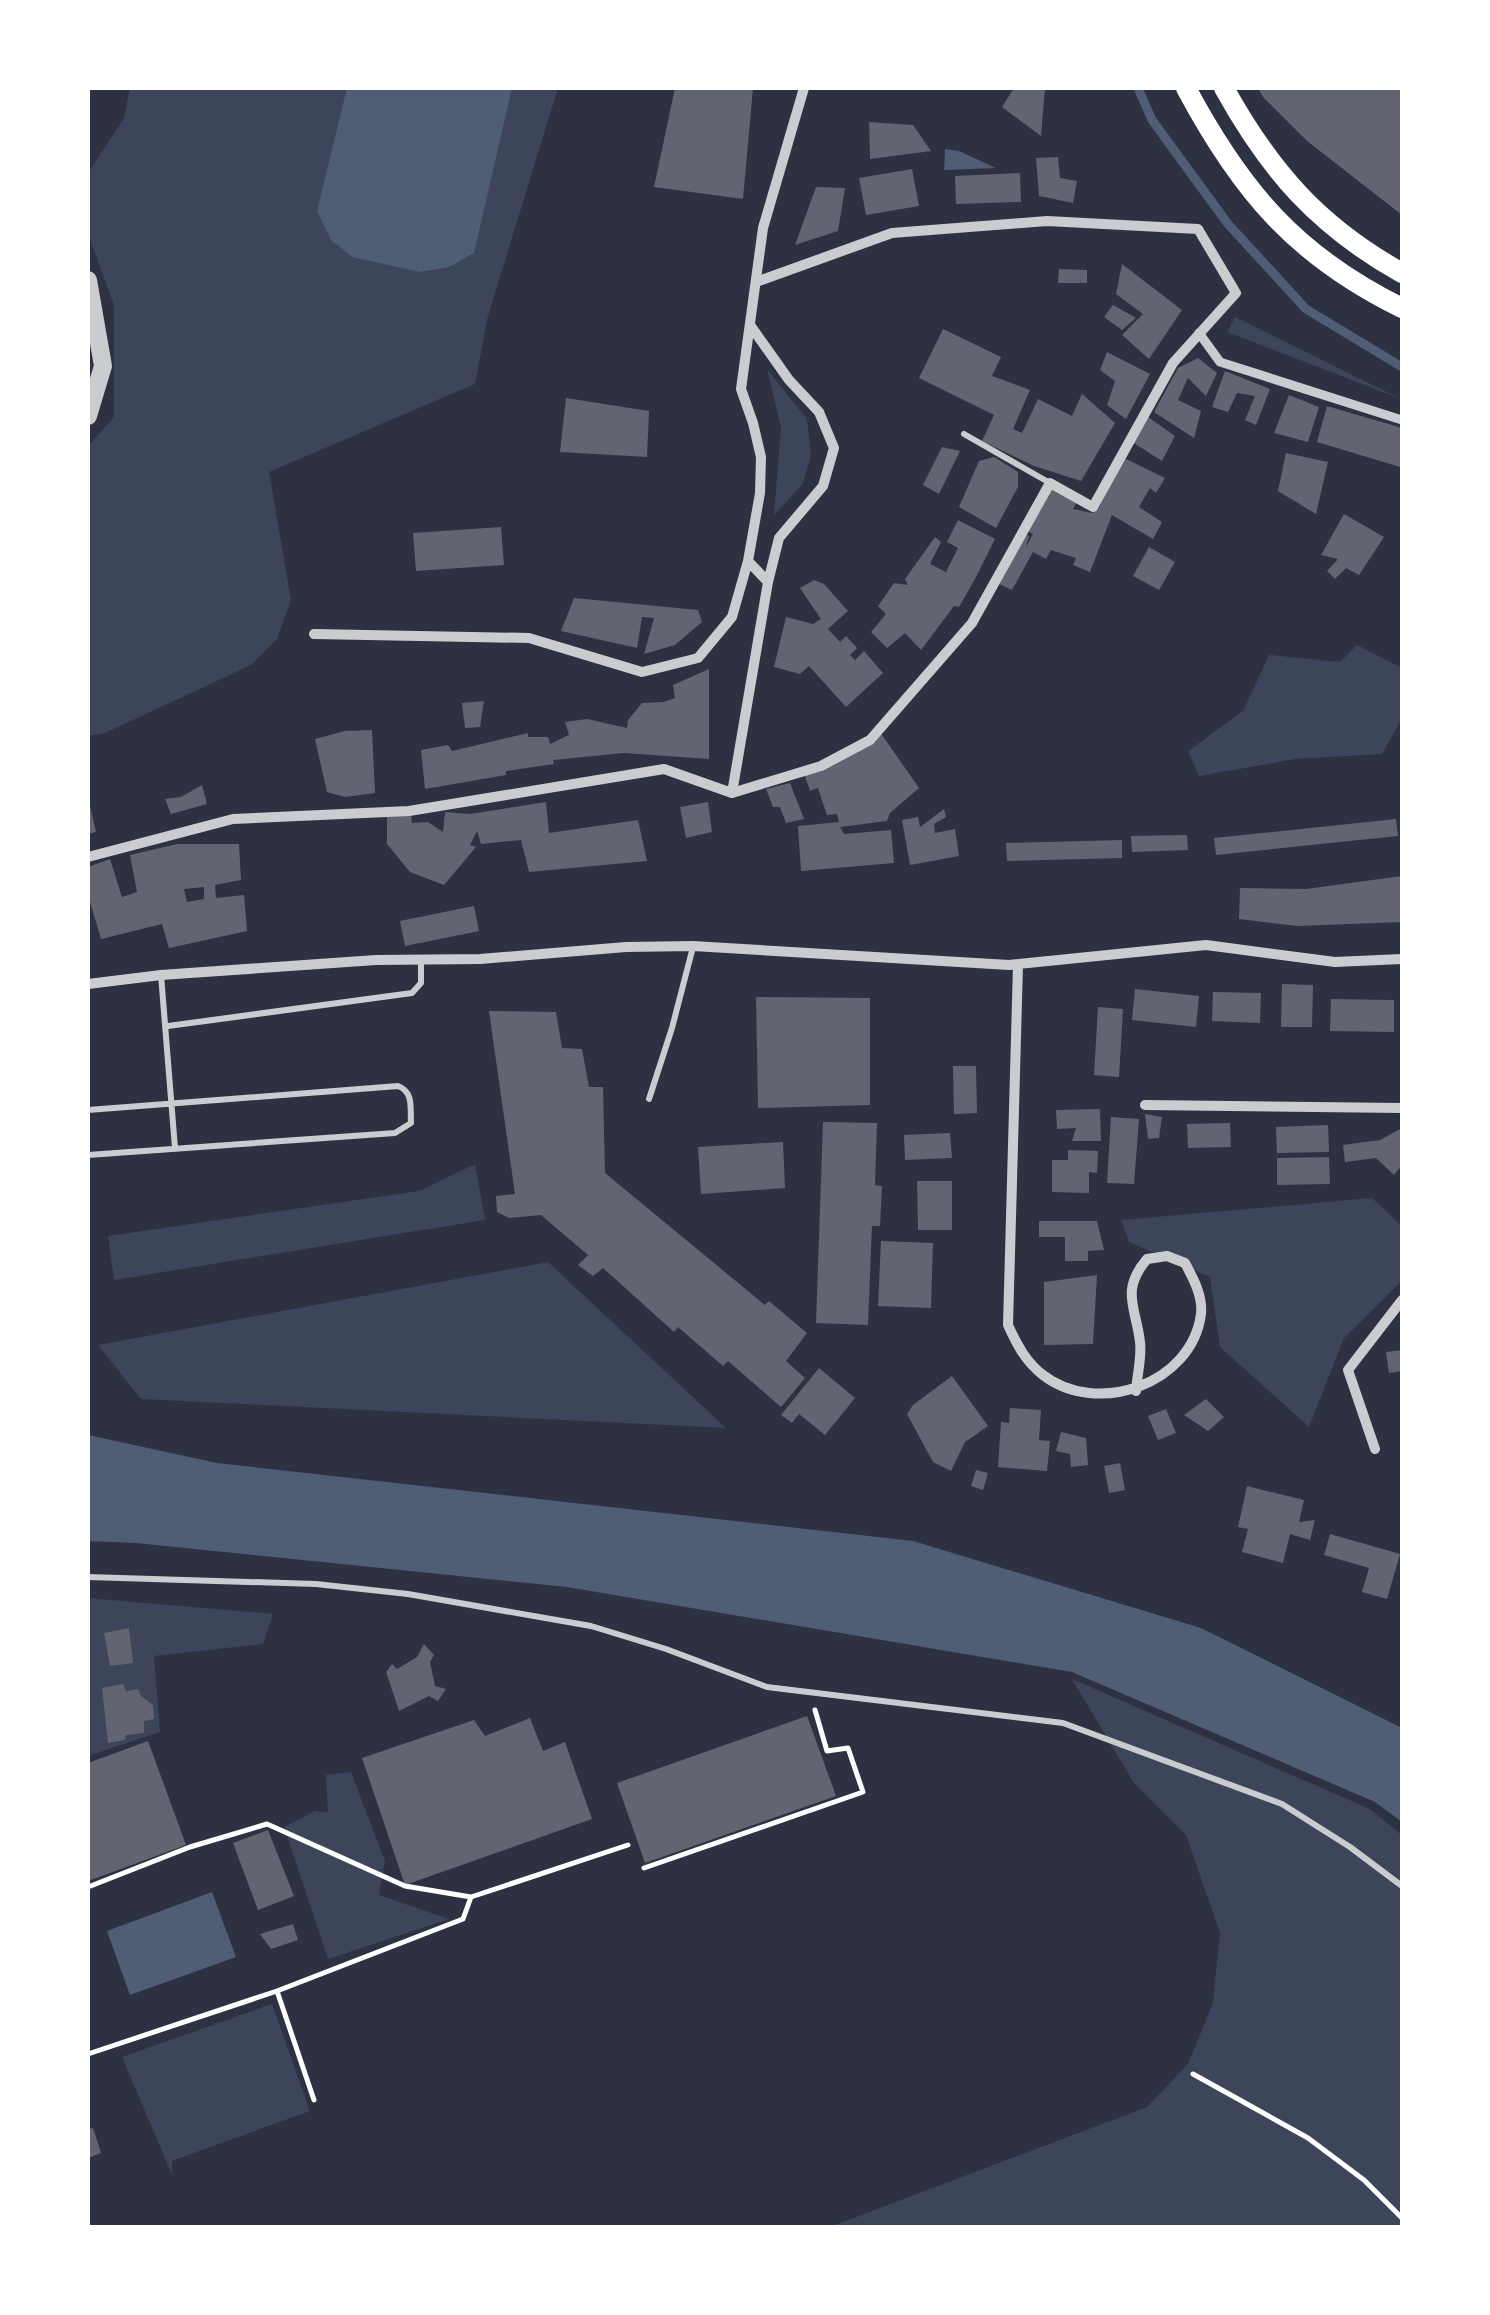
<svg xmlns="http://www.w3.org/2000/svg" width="1490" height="2315" font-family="'Roboto Condensed',sans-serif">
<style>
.green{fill:#3c4559}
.water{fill:#4f5d75}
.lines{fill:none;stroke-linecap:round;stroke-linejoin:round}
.stream{stroke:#4f5d75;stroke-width:9}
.building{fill:#626471;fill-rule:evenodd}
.path{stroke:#fff;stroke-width:5}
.service{stroke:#caccd0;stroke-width:6}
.pedestrian{stroke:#caccd0;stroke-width:9}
.minor{stroke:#caccd0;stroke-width:10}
.tertiary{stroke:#caccd0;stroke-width:18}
.primary{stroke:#fff;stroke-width:20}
</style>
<rect width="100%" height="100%" fill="#2d3142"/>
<path class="green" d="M130,88H558L488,316L475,384L269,472L291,600L277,639L251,665L105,733L88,736V446L114,417V305L88,234V173L124,118Z
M1235,317L1401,399L1227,332Z
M767,369L807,419L811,456L802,485L774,515L781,428Z
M1357,645L1402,668V718L1382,754L1296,759L1199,776L1188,751L1243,711L1269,655L1340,662Z
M475,1164L485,1220L114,1280L108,1236L419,1191Z
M1372,1198L1402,1226V1281L1344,1338L1309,1427L1220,1347L1210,1277L1129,1242L1121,1220Z
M548,1262L726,1428L141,1399L98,1345Z
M88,1598L273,1614L263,1644L154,1656L160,1732L88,1756Z
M1072,1679L1370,1809L1402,1835V2227L827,2228L1147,2107L1188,2064L1213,2003L1220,1933L1186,1835L1134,1783Z
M351,1772L385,1861L379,1895L449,1919L328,1959L284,1827L315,1811L328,1812L326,1775Z
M272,2004L310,2111L172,2161V2175L122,2057Z"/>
<path class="water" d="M347,88H512L474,253L449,267L420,272L352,257L331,240L317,211Z
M945,149L959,151L996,168L944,170Z
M88,1435L217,1463L913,1541L1201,1628L1402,1728V1822L1375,1802L1072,1672L567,1587L136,1543L88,1541Z
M212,1892L236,1957L130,1995L107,1931Z"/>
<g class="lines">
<path class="stream" d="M1138,88L1152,120L1228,224L1306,309L1402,367"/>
</g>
<path class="building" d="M675,88H753L743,199L654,187Z
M1014,88H1045L1041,136L1002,107Z
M1258,88H1402V215L1307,141L1263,97Z
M869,122L913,125L931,151L870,159Z
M1058,157L1060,178L1077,181L1073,203L1039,196L1036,158Z
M912,169L919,206L866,215L859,178Z
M1020,173L1021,202L956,204L955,176Z
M816,187L845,188L838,231L795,245Z
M1122,264L1182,310L1149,359L1122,335L1143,314L1116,294Z
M1059,269L1087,270V283H1058Z
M1113,305L1136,318L1122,330L1104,317Z
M943,329L1001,357L992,376L1030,390L1013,429L1022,433L1038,399L1072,416L1082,394L1115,423L1081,481L1034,466L982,441L994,415L919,378Z
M1107,352L1150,374L1126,419L1107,405L1115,381L1100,370Z
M1198,358L1217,373L1206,396L1188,378L1178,400L1201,411L1194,438L1154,412L1178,368Z
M1225,371L1270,389L1256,425L1245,420L1255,396L1237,393L1228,412L1212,407Z
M1289,395L1319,407L1308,442L1274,433Z
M566,398L649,411L647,457L560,452Z
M1327,406L1402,428L1400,467L1317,442Z
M1148,417L1175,436L1162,461L1132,442Z
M942,447L960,451L939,494L923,485Z
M1286,453L1328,462L1316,514L1278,491Z
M994,457L1018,472V487L996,528L959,507L979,461Z
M1122,457L1165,478L1156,493L1150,488L1139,507L1162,522L1153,539L1112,515L1090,572L1073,565L1076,558L1051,550L1046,559L1033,552L1012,590L997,583L1023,533L1029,536L1026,547L1033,534L1025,530L1051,487L1077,501L1073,509L1092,513L1099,508Z
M1344,514L1384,537L1359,575L1346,568L1335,579L1327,571L1338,559L1321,555Z
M958,520L995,539L975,579L959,607L954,606L921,650L905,633L887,648L871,632L886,614L878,606L894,583L908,585L905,579L935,537L941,542L930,564L946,572L958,548L947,542Z
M501,527L504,565L416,571L413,533Z
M1149,547L1175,562L1159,590L1133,576Z
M814,580L824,584L848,611L828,629L840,642L846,636L857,648L850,655L855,660L864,651L883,673L846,707L809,666L800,674L774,667L786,617L813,624L821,619L800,588Z
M574,598L698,610L702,622L675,645L644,654L654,618L642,617L637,648L561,631Z
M709,669V759L624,753L553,760L554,764L506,771V775L425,789L421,750L448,745L452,751L528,733V737H548L550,744L569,735L565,722L587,719L627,728L628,720L642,703L664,702L675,698L673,685Z
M484,701L480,727L465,728L462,703Z
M372,730L375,793L345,797L327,792L315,739L345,731Z
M880,732L919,788L890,813L887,821L840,827L844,834L891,830L894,863L801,871L798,826L839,822L837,814L827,815L818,788L810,791L804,773Z
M790,783L804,819L786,823L780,807H773L766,789Z
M202,785L207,804L171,814L165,799L181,797Z
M89,801L96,832L88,834V802Z
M546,802L549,833L638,820L647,861L529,872L521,840L481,844L477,831L470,845L476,847L444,885L410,872L387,844V814H411L412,823L428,822L443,832L445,812L470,814Z
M708,802L712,832L686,838L680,807Z
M944,809L946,817L934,824L935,833L955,829L959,856L910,865L902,820L918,817L920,827Z
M1396,819L1398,836L1216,855L1214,838Z
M1187,835L1188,850L1132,852L1131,836Z
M1122,840V858L1007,861L1006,843Z
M177,844H239L241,880L215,885L216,898L244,895L247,931L169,948L162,924L101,939L88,895V867L110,859L122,897L137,892L130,855ZM204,887V899L187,902L184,889Z
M1402,876V922L1297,926L1239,919L1240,888L1306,889Z
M474,906L479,931L405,946L400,921Z
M1282,984L1313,985L1312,1027H1281Z
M1135,989L1199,996L1196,1027L1132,1020Z
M1213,992L1261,993L1260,1023L1212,1021Z
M756,997L870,998V1105L758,1108Z
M1331,999L1394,1000V1032L1330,1031Z
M1098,1007L1123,1009L1119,1077L1094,1075Z
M489,1011L556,1012L562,1048L582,1049L589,1087H603L605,1173L765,1305L769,1301L807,1333L786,1361L805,1378L781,1407L728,1361L723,1366L678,1327L674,1332L603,1268L593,1276L578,1265L588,1255L541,1215L509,1218L497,1212L496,1196L515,1194Z
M953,1066H976L977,1113L954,1114Z
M1100,1109L1101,1141H1072L1076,1128L1057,1129L1056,1110Z
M1145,1114L1162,1117L1159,1138L1148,1139Z
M1111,1117L1139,1119L1134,1184L1107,1183Z
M823,1122L877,1123L875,1185L882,1186L880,1226H872L868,1325L816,1323Z
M1230,1123L1231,1147L1188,1148L1187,1124Z
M1328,1125L1329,1152L1277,1153L1276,1127Z
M1402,1128V1165L1394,1175L1376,1158L1345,1162L1343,1145L1380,1140Z
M950,1133L952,1158L905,1160L904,1135Z
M783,1142L785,1188L701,1194L698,1147Z
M1068,1150L1098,1151L1097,1173L1089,1172V1193L1052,1192V1160H1068Z
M1329,1157L1330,1184L1277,1185V1158Z
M917,1181H952V1230H918Z
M1039,1221H1097L1104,1250L1088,1251V1261H1065V1237H1039Z
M881,1241L933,1243L931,1308L878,1306Z
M1097,1275L1093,1344L1044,1345V1282Z
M1402,1350V1371L1389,1373L1386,1352Z
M819,1368L855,1398L825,1435L799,1414L792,1423L781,1415Z
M952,1376L988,1426L965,1442L951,1471L933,1462L907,1414L913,1405Z
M1206,1399L1224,1417L1208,1431L1184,1415Z
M1010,1408L1041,1410L1039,1440L1050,1441L1047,1471L998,1467L1001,1422L1009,1423Z
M1166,1409L1176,1433L1158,1440L1148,1416Z
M1061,1432L1086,1438L1088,1465L1071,1467L1070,1454L1056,1451Z
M1120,1463L1125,1490L1109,1493L1104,1466Z
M976,1470L988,1473L983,1490L971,1486Z
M1247,1486L1304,1500L1299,1522L1315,1520L1310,1540L1290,1534L1283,1563L1242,1552L1248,1529L1238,1527Z
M1330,1534L1400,1554L1387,1599L1362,1592L1369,1568L1324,1555Z
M129,1628L133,1663L110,1666L104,1633Z
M424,1644L434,1655L430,1662L435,1686L446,1689L438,1701L429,1696L399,1711L386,1672L392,1664L397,1669L417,1657Z
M123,1684L126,1691L138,1689L141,1696L153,1705L154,1719L144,1721V1733L126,1735L125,1740L108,1743L102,1688Z
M807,1716L836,1796L645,1863L617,1783Z
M530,1718L543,1751L565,1742L592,1819L405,1885L362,1758L474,1720L485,1736Z
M148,1741L186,1845L88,1881V1763Z
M268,1830L294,1896L258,1910L233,1843Z
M293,1924L298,1940L271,1949L260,1934Z
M93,2128L101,2153L88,2158V2129Z"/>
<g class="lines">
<path class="path" d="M644,1868L863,1792L848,1748L827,1751L815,1710
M88,1887L190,1847L267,1824L405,1886L471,1897
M277,1991L314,2100
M88,2054L277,1991L463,1919L471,1897L628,1845
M1193,2074L1308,2138L1364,2180L1402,2218"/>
<path class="service" d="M964,434L1050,483
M161,975L175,1148
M168,1026L412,993L421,983V962
M649,1099L672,1028L693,947
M88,1110L398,1086C414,1092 410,1108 411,1123L395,1133L88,1155
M88,1577L316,1584L408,1594L591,1626L666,1649L767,1687L1063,1723L1282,1804L1350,1847L1402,1886"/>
<path class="pedestrian" d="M1199,333L1220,362L1402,420"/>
<path class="minor" d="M750,325L789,380L819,412L834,448L823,486L779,538L768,582
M314,634L529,638L642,672L698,658L732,617L748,561
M732,793L821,766L870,740L972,623L1050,483L1093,507L1173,363L1236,293L1198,229L1047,221L892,233L756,282
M732,793L768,582L748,561L760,493L761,457L753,423L741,389L763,228L804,88
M88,857L233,819L409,811L664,769L732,793
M1018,965L1008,1325C1017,1345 1026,1362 1043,1375C1097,1417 1192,1384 1201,1314C1203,1296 1193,1278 1185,1263L1167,1256L1147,1259C1120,1291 1136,1307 1140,1342C1142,1357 1137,1375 1136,1391
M88,984L161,975L376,960L480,959L626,947L693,946L1009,965L1206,945L1335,962L1402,959
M1145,1105L1402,1108
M1375,1449L1348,1370L1402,1300"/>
<path class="tertiary" d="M88,280L103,366L88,416"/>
<path class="primary" d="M1186,88C1241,191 1296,256 1402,308
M1224,88C1270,171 1318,226 1402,273"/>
</g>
<rect width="1490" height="2315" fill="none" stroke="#ffffff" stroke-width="180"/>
</svg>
